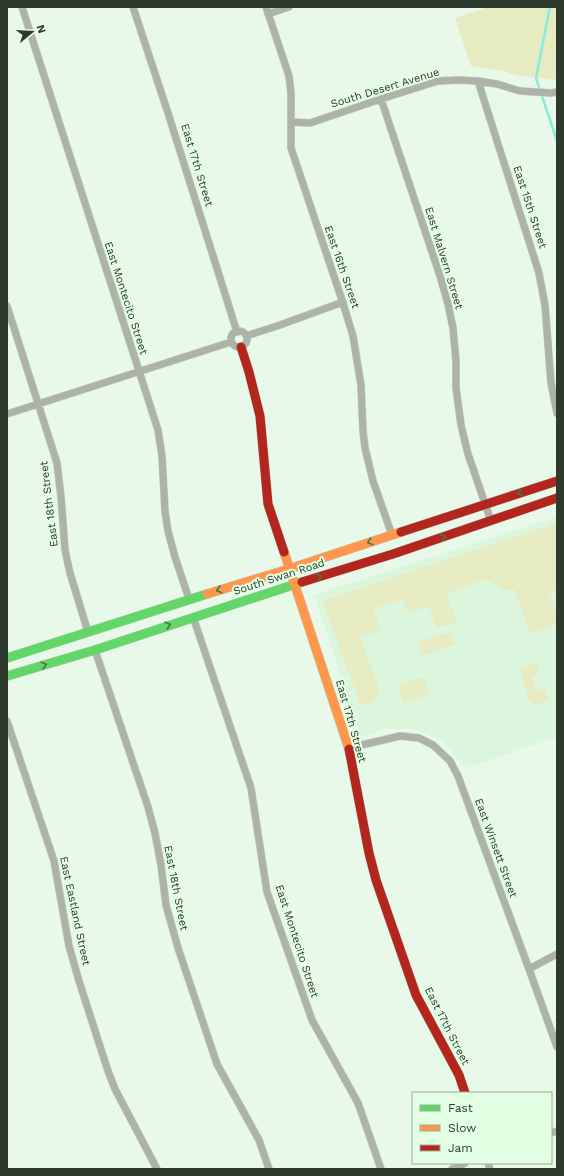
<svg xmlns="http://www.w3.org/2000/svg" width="564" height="1176" font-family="'Work Sans',sans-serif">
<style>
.built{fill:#dcf6dd}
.green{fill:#e7ebc1}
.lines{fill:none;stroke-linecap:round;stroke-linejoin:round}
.stream{stroke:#8deade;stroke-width:2.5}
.street-casing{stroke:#c8d4c8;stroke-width:8}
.fast-casing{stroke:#c8d4c8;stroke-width:10}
.slow-casing{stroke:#c8d4c8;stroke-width:10}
.jam-casing{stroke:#c8d4c8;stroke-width:10}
.street{stroke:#adb4a7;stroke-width:7}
.fast{stroke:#63d668;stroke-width:9}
.slow{stroke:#ff974d;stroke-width:9}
.jam{stroke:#b3261e;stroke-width:9}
.oneway{stroke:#447846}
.labels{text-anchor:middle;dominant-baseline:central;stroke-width:4;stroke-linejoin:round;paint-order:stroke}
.street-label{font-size:11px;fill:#2f3a2f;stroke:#e2fee3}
</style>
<rect width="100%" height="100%" fill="#e8f8e9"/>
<path class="built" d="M557,517V737L466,768L443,742L415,729H385L361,737L314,595Z"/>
<path class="green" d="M488,7H557V79L553,80L521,76L503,71L471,66L455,18Z
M557,523V590L550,592L557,615V624L530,633L514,589L509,591L484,579L446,594L457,622L437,628L429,606L408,613L403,599L373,609L381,630L360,637L380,691L374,701L361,706L322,601Z
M450,632L455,645L422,656L418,642Z
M536,663L540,673L532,676L534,684L538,692L545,689L549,700L533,706L532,703L529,701L519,669Z
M424,677L429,694L404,703L398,685Z"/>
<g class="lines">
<path class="stream" d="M550,7L536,78L557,141"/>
<defs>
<path id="street" d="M22,7L158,430L162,456L165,511L168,531L175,557L189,599
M133,7L168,113L237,332
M266,7L289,76L291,93V148L342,300L353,336L361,385L363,431L365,448L373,481L392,535
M268,14L289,7
M478,81L539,273L545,305L551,383L557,413
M381,99L440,276L448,304L453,328L456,361V388L461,425L468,454L491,521
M291,122L310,123L381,99L438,81L458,80L478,81L497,84L520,91L551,93L557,92
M7,306L57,463L61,497L65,550L70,573L88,632
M231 339a8 8 0 1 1 16 0a8 8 0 1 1-16 0Z
M246,336L280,325L343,302
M7,414L231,342
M193,617L251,788L267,892L312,1020L358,1103L381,1169
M95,650L148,807L155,833L161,865L166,905L178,948L217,1064L259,1140L269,1169
M7,721L54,861L69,946L79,981L108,1071L115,1089L157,1169
M349,748L400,736L419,738L433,745L450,761L458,776L529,969L557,1047
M529,969L557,954
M551,1133L557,1131
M488,1163L490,1169
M452,1169L465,1163"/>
<path id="fast" d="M7,658L207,594
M7,676L95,650L302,582"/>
<path id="slow" d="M284,552L349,749
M207,594L289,569L401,532"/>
<path id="jam" d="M241,347L249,372L260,416L268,504L284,552
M401,532L557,481
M302,582L393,554L557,498
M349,749L369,853L376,880L416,995L459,1075L465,1093"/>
</defs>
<use href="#street" class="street-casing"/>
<use href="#fast" class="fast-casing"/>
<use href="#slow" class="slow-casing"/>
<use href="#jam" class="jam-casing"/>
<use href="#street" class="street"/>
<use href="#fast" class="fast"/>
<use href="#slow" class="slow"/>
<use href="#jam" class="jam"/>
</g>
<defs><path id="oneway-chevron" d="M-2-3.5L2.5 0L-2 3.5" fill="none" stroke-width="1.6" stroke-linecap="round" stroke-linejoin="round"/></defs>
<g class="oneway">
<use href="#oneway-chevron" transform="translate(520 493) rotate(161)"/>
<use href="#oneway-chevron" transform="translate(443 537) rotate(-19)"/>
<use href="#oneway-chevron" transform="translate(370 542) rotate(162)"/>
<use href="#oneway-chevron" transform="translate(319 577) rotate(-17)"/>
<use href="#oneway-chevron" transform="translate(219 590) rotate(163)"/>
<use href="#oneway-chevron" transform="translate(168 625) rotate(-18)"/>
<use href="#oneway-chevron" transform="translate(44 665) rotate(-16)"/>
</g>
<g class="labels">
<g class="street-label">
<text transform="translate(385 88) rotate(-17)">South Desert Avenue</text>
<text transform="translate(197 165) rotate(73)">East 17th Street</text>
<text transform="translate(530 207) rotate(72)">East 15th Street</text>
<text transform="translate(444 258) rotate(73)">East Malvern Street</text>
<text transform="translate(342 267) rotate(71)">East 16th Street</text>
<text transform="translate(126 298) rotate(72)">East Montecito Street</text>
<text transform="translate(49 504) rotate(-97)">East 18th Street</text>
<text transform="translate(279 577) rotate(-18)">South Swan Road</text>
<text transform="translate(351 721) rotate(74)">East 17th Street</text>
<text transform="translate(496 848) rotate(70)">East Winsett Street</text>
<text transform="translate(176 888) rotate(79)">East 18th Street</text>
<text transform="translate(75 911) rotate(78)">East Eastland Street</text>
<text transform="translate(297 941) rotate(72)">East Montecito Street</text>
<text transform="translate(447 1026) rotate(63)">East 17th Street</text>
</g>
</g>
<rect width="564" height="1176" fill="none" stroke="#2f3a2f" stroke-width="16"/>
<rect x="412" y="1092" width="140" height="72" fill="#e2fee3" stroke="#9ab09b"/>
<rect x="420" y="1105" width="20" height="6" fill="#63d668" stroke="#9ab09b"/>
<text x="448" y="1112" font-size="12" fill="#2f3a2f">Fast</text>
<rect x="420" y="1125" width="20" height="6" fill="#ff974d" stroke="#9ab09b"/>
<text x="448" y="1132" font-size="12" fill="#2f3a2f">Slow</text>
<rect x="420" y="1145" width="20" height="6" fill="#b3261e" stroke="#9ab09b"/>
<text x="448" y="1152" font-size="12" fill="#2f3a2f">Jam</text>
<g transform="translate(32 32) rotate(72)" stroke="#e2fee3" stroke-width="3" paint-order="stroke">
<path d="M0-3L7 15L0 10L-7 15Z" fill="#2f3a2f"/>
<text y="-6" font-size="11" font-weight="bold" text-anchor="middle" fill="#2f3a2f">N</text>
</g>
</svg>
